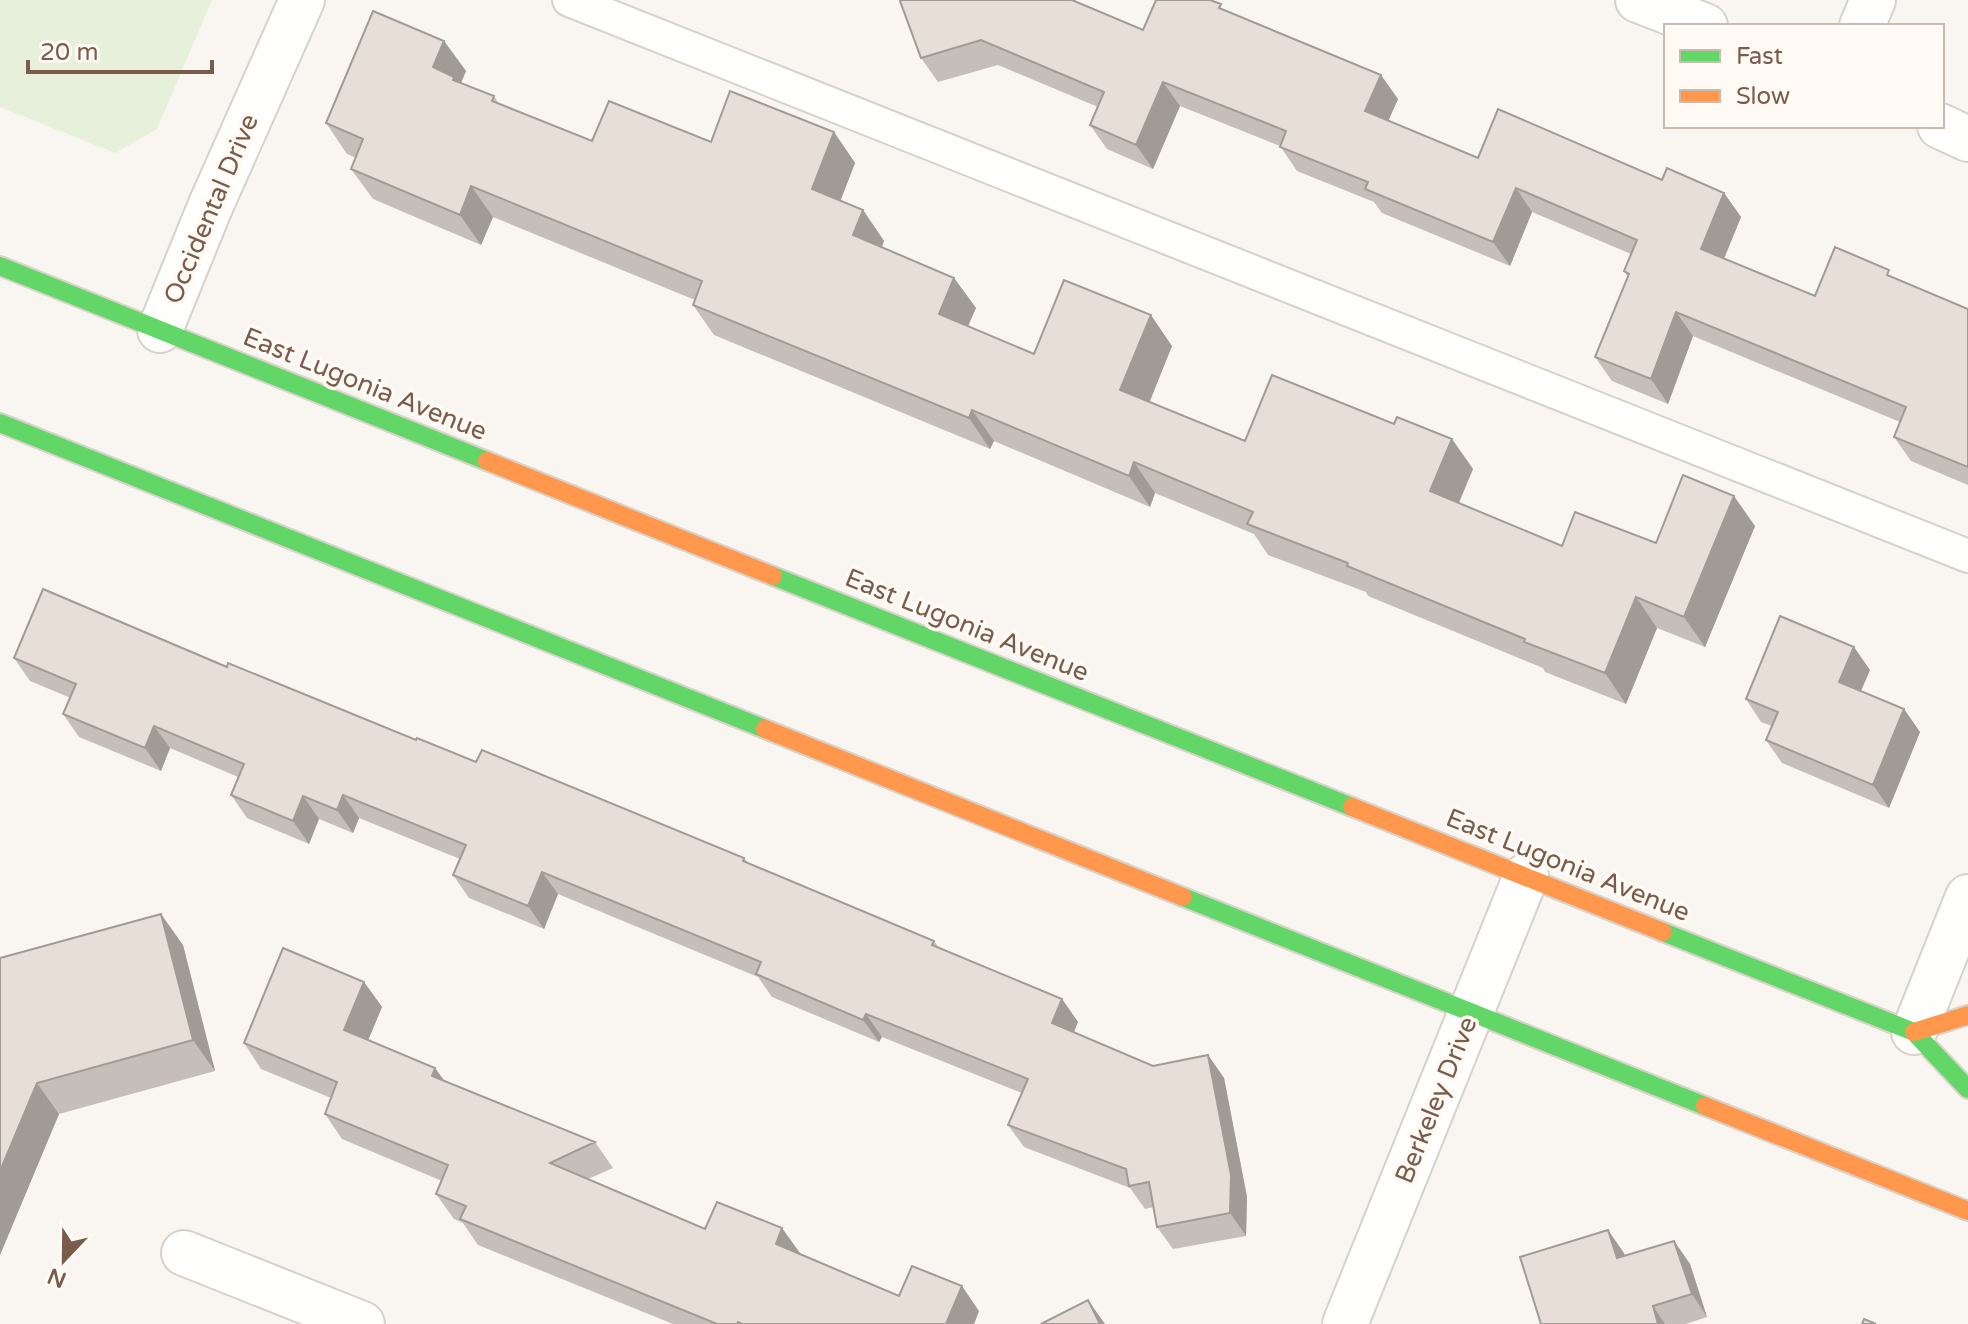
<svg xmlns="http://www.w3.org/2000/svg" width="1968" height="1324" font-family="'Varela Round',sans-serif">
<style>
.green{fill:#e7f0db}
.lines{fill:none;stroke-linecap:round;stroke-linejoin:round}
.lane-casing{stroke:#d7d1cb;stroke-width:36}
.street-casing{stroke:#d7d1cb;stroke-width:48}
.fast-casing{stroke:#d9d2cb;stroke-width:22}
.slow-casing{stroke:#d9d2cb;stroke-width:22}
.lane{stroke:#fefefd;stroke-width:32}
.street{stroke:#fefefd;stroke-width:44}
.fast{stroke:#63d668;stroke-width:18}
.slow{stroke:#ff974d;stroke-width:18}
.wall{fill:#c6bfb9}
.shaded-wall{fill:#a19b96}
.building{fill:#e6ded7;stroke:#a19b96;stroke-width:2}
.labels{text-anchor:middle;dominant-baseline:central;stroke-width:7;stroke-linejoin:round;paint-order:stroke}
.street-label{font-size:26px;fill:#7a5c4d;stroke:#fffaf3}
</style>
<rect width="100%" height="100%" fill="#f9f5f0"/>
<path class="green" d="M0,0H212L157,129L115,153L0,107Z"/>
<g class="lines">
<defs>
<path id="lane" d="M569,0L1968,556"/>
<path id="street" d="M1638,0L1705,26
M1862,26L1873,0
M1940,126L1968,139
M160,330L210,207L302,0
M1914,1032L1968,897
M184,1253L362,1324
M1345,1324L1526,876"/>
<path id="fast" d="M0,266L487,461
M0,423L765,729
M773,576L1352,807
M1183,897L1705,1106
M1663,932L1914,1032L1968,1089"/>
<path id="slow" d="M487,461L773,576
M765,729L1183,897
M1352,807L1663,932
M1914,1032L1968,1015
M1705,1106L1968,1211"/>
</defs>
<use href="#lane" class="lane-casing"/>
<use href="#street" class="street-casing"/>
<use href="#fast" class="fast-casing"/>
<use href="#slow" class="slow-casing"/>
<use href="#lane" class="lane"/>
<use href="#street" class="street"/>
<use href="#fast" class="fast"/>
<use href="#slow" class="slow"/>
</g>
<path class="wall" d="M902,0L1143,30L1225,10L1398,99L1388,121L1478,158L1662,180L1724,193L1741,217L1724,259L1815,296L1895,279L1968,309V485L1911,461L1894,437L1900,422L1693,336L1668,404L1612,381L1595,357L1628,277L1624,271L1631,254L1532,212L1510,266L1382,213L1374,202L1297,171L1280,146L1180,106L1153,169L1107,149L1090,125L1098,107L998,65L938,82L921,58Z
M444,41L466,71L461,83L494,96L499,104L592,141L711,142L834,132L855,163L840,201L863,210L884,241L882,247L954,278L976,308L968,326L1034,354L1172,346L1149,402L1245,441L1394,424L1452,439L1473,469L1459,503L1562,546L1656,543L1755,526L1705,647L1657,628L1626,704L1545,672L1543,668L1368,596L1366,592L1268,555L1254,534L1155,493L1150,507L994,441L990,449L714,335L693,305L695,300L493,217L481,245L373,199L351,169L356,158L347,154L326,123Z
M14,658L227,667L416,740L744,858L748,863L934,941L939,948L1062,999L1078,1022L1074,1032L1153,1066L1208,1055L1224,1078L1247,1197L1246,1236L1173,1249L1157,1227L1154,1207L1145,1209L1130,1188L1024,1147L1008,1125L1022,1093L882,1037L879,1042L772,997L758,977L558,894L544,929L469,898L453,875L460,859L359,818L353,833L319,819L309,844L247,818L231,795L238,777L170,748L161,771L79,737L63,714L71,698L30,681Z
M1870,670L1861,691L1904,709L1920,732L1889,808L1782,763L1766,740L1772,726L1761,722L1746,699Z
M183,945L215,1071L59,1114L0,1255V958Z
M364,982L382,1007L368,1040L435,1068L445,1082L595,1142L613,1168L588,1179L705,1229L800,1253L899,1296L979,1311L974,1324H673L478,1245L463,1223L454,1219L436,1194L442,1181L342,1139L325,1114L331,1098L261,1069L244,1043Z
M1608,1230L1625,1256L1674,1241L1690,1264L1707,1317L1686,1324H1541Z"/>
<path class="shaded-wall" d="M444,41L466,71L460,85L433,67Z
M1381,75L1398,99L1382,135L1365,111Z
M1163,82L1180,106L1153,169L1136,145Z
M834,132L855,163L833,220L812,189Z
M471,186L493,217L481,245L460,215Z
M1516,188L1532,212L1510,266L1493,242Z
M1724,193L1741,217L1718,273L1701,249Z
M863,210L884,241L874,266L853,235Z
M954,278L976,308L960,344L939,314Z
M1676,312L1693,336L1668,404L1651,379Z
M1151,315L1172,346L1142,421L1120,390Z
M972,410L994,441L990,449L969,418Z
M1452,439L1473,469L1451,521L1430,491Z
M1134,462L1155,493L1150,507L1129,476Z
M1734,496L1755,526L1705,647L1684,617Z
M1636,597L1657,628L1626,704L1605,673Z
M1854,647L1870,670L1855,704L1839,682Z
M1904,709L1920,732L1889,808L1873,785Z
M154,726L170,748L161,771L145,748Z
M343,795L359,818L353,833L337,810Z
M303,796L319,819L309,844L293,821Z
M542,872L558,894L544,929L528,906Z
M161,914L183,945L215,1071L193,1040Z
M364,982L382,1007L362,1055L344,1030Z
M1062,999L1078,1022L1068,1046L1052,1023Z
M866,1014L882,1037L879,1042L863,1020Z
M1208,1055L1224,1078L1247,1197L1246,1236L1230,1213Z
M435,1068L453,1093L432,1076Z
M37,1083L59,1114L0,1255V1171Z
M782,1228L800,1253L793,1269L776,1244Z
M1608,1230L1624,1253L1633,1281L1617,1258Z
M1674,1241L1690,1264L1707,1317L1692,1294Z
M962,1286L979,1311L974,1324H946Z
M1088,1300L1105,1324H1100Z
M1653,1306L1665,1324H1658Z"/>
<path class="building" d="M902,0H1072L1143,30L1156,0H1210L1221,4L1219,8L1381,75L1365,111L1478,158L1498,109L1662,180L1667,168L1724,193L1701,249L1815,296L1835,247L1889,270L1887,275L1968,309V467L1894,437L1906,407L1676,312L1651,379L1595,357L1629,274L1624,271L1637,240L1516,188L1493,242L1365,189L1368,182L1280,147L1286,131L1163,82L1136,145L1090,125L1104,92L981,40L921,58L900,1Z
M373,11L444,41L433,67L454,77L453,80L494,96L492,101L592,141L609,101L711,142L730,91L834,132L812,189L863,210L853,235L954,278L939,314L1034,354L1064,280L1151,315L1120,390L1245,441L1272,375L1394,424L1397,417L1452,439L1430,491L1562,546L1575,512L1656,543L1683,475L1734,496L1684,617L1636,597L1605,673L1524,642L1525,639L1347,566L1348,563L1247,524L1253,512L1134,462L1129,476L972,410L969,418L693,305L702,281L471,186L460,215L351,169L363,139L326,123Z
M43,589L227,667L228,663L416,740L417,738L476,762L482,750L744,858L743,861L934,941L932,945L1062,999L1052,1023L1153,1066L1208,1055L1231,1175L1230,1213L1157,1227L1149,1182L1129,1186L1126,1169L1008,1125L1028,1079L866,1014L863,1020L756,974L761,962L542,872L528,906L453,875L466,845L343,795L337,810L303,796L293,821L231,795L244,764L154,726L145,748L63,714L76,684L14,658Z
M1780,616L1854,647L1839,682L1904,709L1873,785L1766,740L1778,712L1746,699Z
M161,914L193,1040L37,1083L0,1171V958Z
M283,948L364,982L344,1030L435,1068L432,1076L595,1142L550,1163L705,1229L717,1202L782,1228L776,1244L899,1296L912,1266L962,1286L946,1324H742L738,1322L737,1324H717L460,1219L466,1206L436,1194L448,1165L325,1114L337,1082L244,1043Z
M1608,1230L1617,1258L1674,1241L1692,1294L1653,1306L1658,1324H1541L1520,1257Z
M1088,1300L1100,1324H1041Z
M1864,1319L1876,1324H1862Z"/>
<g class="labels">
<g class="street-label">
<text transform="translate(211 209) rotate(-67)">Occidental Drive</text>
<text transform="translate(365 384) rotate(22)">East Lugonia Avenue</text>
<text transform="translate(967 625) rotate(22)">East Lugonia Avenue</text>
<text transform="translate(1568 865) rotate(22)">East Lugonia Avenue</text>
<text transform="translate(1436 1100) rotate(-68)">Berkeley Drive</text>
</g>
</g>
<rect x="1664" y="24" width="280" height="104" fill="#fffaf3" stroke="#cabbb1" stroke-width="2"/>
<rect x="1680" y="50" width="40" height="12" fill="#63d668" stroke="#cabbb1" stroke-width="2"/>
<text x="1736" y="64" font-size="24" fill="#7a5c4d">Fast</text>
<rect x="1680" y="90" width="40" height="12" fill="#ff974d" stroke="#cabbb1" stroke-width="2"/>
<text x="1736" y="104" font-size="24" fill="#7a5c4d">Slow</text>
<g transform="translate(64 1260) rotate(202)" stroke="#fffaf3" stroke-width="6" paint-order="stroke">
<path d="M0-6L14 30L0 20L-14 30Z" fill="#7a5c4d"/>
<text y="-12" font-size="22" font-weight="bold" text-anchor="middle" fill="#7a5c4d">N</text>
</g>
<path d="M28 60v12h184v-12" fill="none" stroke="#7a5c4d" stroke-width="4"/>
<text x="40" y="60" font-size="24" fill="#7a5c4d" stroke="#fffaf3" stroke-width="6" paint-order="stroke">20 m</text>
</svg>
